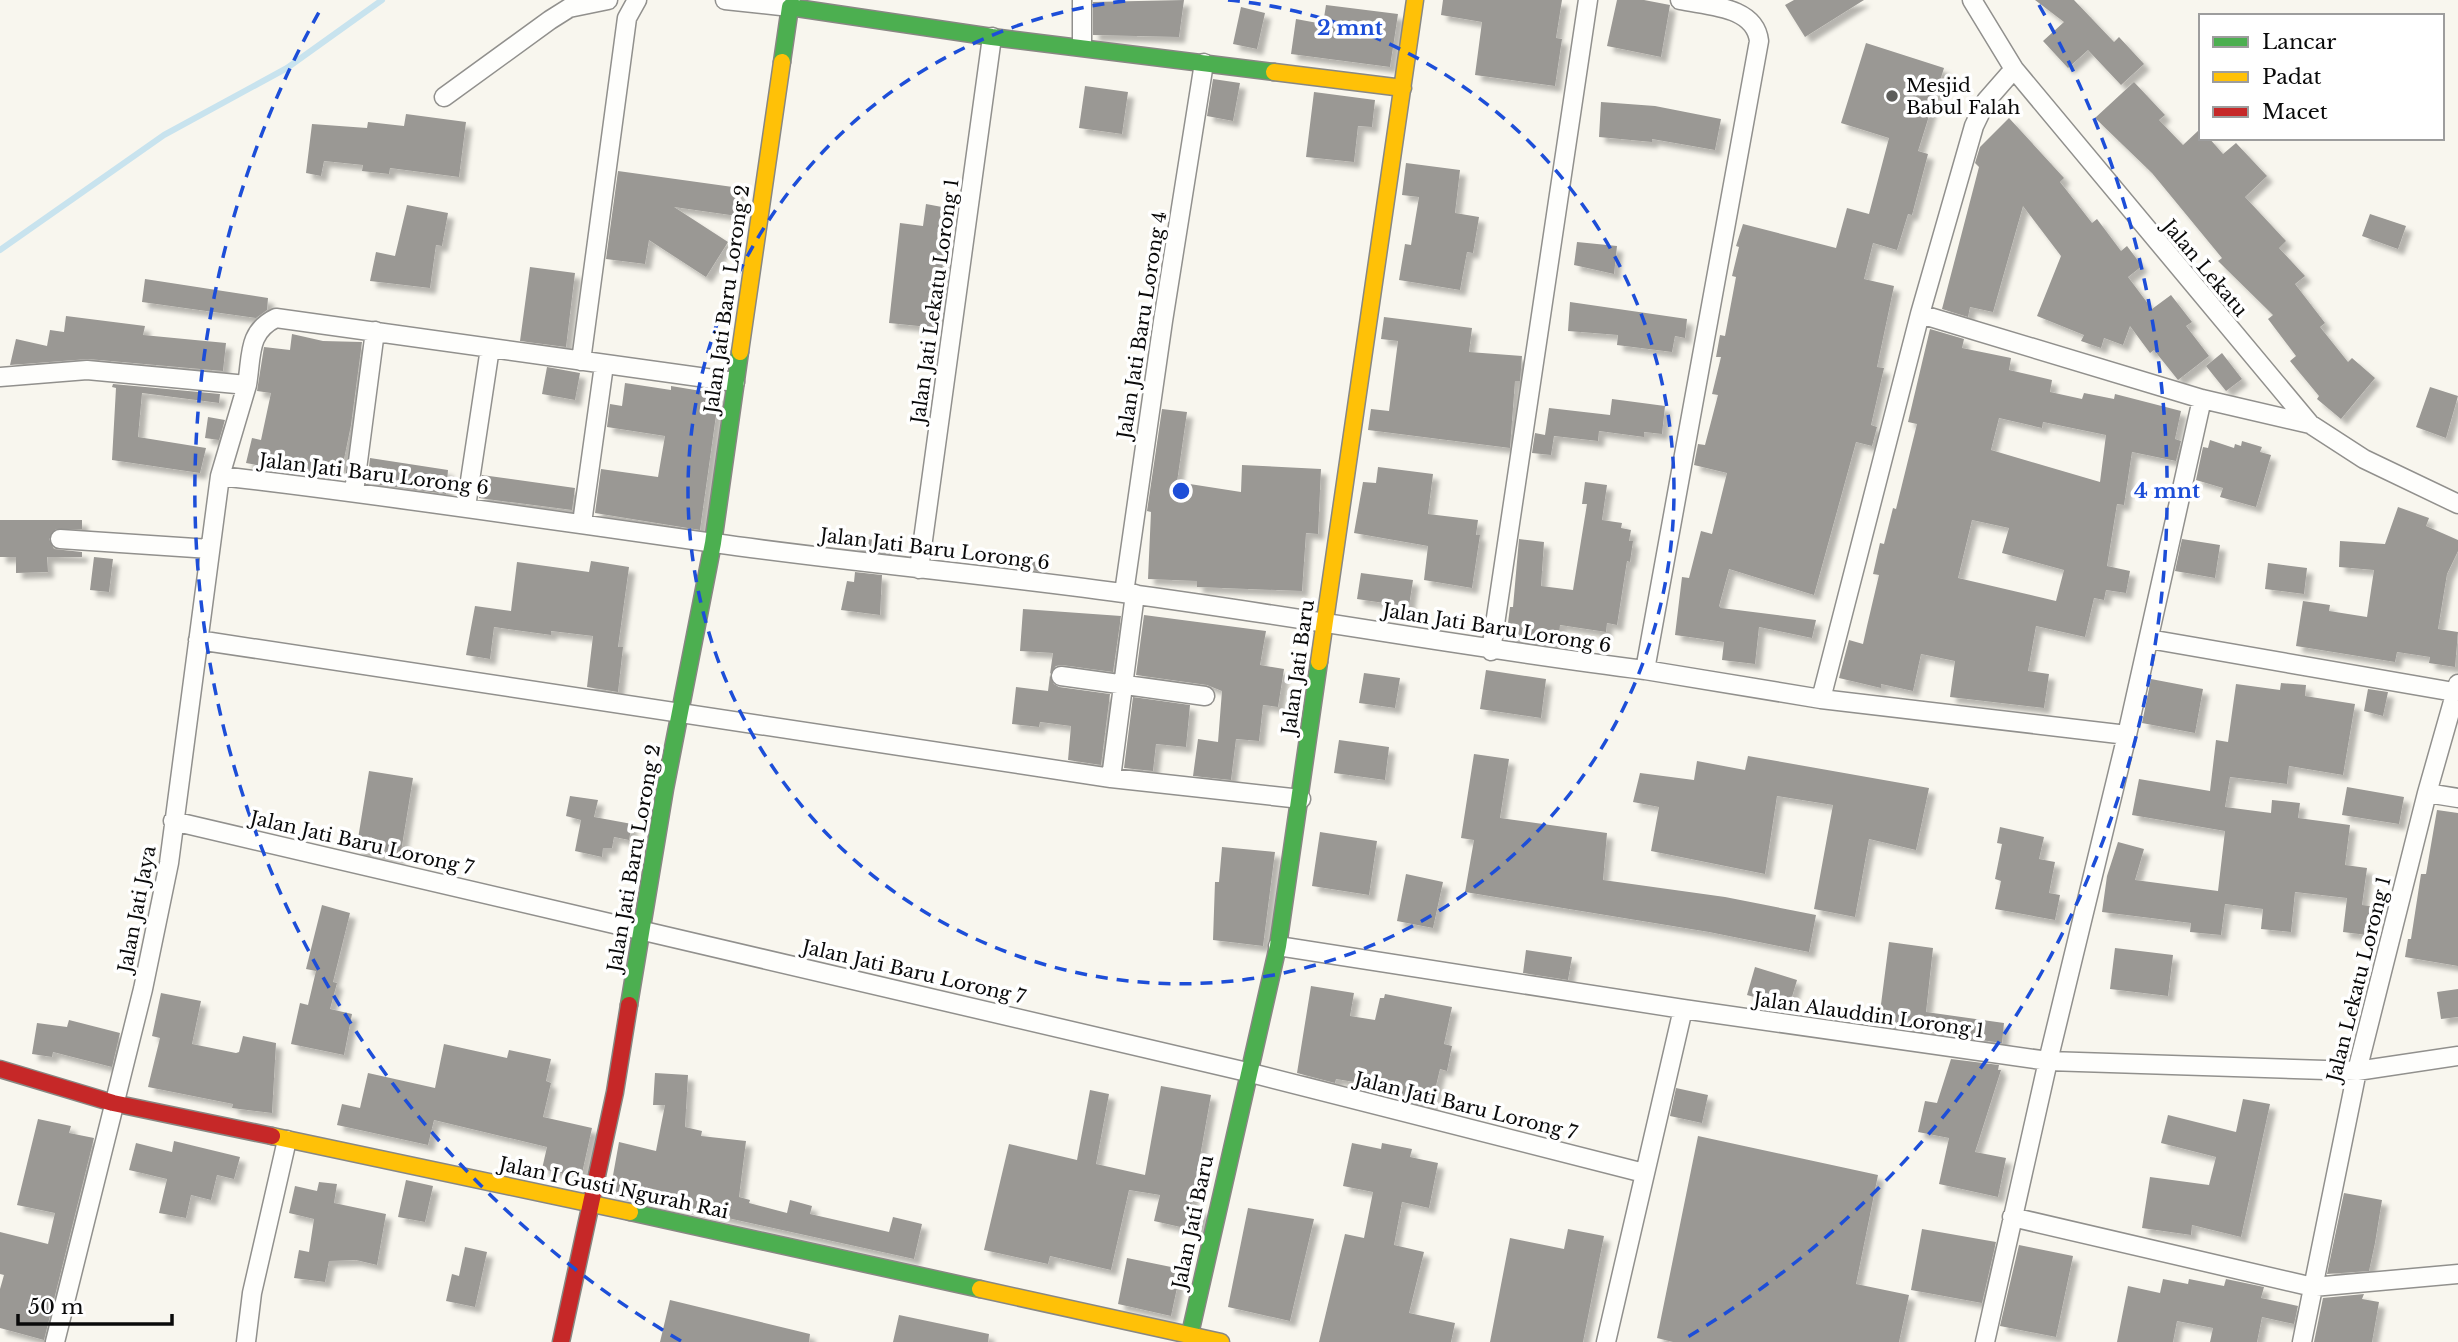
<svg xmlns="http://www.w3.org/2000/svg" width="2458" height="1342" font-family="'Libre Baskerville',serif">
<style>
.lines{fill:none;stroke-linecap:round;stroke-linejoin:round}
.stream{stroke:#c8e3ee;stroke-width:6}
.building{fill:#9a9894;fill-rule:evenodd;filter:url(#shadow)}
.street-casing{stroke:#91908d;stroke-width:21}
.fast-casing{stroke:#888783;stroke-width:19}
.slow-casing{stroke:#888783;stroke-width:19}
.jam-casing{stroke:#888783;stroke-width:19}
.street{stroke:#fefefc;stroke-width:18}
.fast{stroke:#4caf50;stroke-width:16}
.slow{stroke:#ffc107;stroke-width:16}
.jam{stroke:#c62828;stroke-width:16}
.ring{fill:none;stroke:#1d4ed8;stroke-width:3.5;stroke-dasharray:12 9}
.poi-dot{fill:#5d5d5a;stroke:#fff;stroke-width:2.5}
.labels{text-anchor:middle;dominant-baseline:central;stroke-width:7;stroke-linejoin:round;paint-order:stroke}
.poi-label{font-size:19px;fill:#0a0a0a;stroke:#fff;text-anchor:start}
.street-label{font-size:19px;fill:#0a0a0a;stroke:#fff}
.centre{fill:#1d4ed8;stroke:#fff;stroke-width:3.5}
.ring-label{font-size:21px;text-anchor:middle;font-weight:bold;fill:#1d4ed8;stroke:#fff;stroke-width:7;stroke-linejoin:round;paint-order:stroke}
</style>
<defs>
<filter id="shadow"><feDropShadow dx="6" dy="6" stdDeviation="2" flood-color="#0004"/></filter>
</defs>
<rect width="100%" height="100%" fill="#f8f6ee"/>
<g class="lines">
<path class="stream" d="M0,250L164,135L287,68L382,0"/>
</g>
<path class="building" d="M1184,0L1179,37L1093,35V2Z
M1443,0H1562L1556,38L1562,39L1555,86L1475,75L1482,22L1441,15Z
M1617,0H1644L1670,5L1661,57L1607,46Z
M1794,0H1864L1805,37L1785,5Z
M2035,0H2074L2114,42L2119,37L2144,64L2121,85L2088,50L2068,68L2043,41L2064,22Z
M1326,5L1398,14L1390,67L1291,54L1296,19L1323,24Z
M1241,7L1265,13L1257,49L1233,44Z
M1866,43L1944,68L1918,151L1928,154L1912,215L1908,214L1897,250L1873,243L1864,279L1894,286L1877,367L1884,368L1871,425L1877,427L1872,446L1856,442L1814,595L1729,569L1719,606L1721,608L1816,620L1812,638L1759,627L1755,664L1722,660L1724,642L1675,635L1682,577L1689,578L1701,531L1712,534L1727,473L1694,465L1698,444L1705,445L1718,395L1712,394L1721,357H1716L1720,335L1725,336L1736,277L1732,276L1739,247L1736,246L1743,224L1836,248L1847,208L1869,214L1889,138L1841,123Z
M1213,79L1240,83L1233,121L1207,116Z
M2134,82L2165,115L2159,120L2183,145L2200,129L2201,138H2209L2223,154L2236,143L2267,176L2245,197L2286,241L2279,248L2305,276L2295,284L2325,323L2320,327L2348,362L2352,358L2375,378L2341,419L2317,399L2319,396L2290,361L2296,356L2268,319L2273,315L2218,261L2222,258L2152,173L2095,118Z
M1085,86L1128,92L1122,134L1079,128Z
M1314,92L1375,100L1372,127L1358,126L1354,162L1306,157Z
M1601,102L1655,106L1721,119L1715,150L1652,139V142L1599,137Z
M406,114L466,122L459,177L390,168L389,174L362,171L363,165L324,161L321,176L306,173L312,124L367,128L368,122L404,126Z
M2009,118L2064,178L2060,182L2092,223L2097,219L2121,251L2127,246L2142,266L2128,277L2152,309L2171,295L2192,322L2186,326L2209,356L2178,380L2154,350L2150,353L2130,326L2123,345L2104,338L2101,348L2081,341L2084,335L2037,316L2061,256L2023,206L1993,312L1970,307L1968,317L1942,309L1979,167L1975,163L1980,147Z
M1406,163L1460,170L1455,213L1479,217L1473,253L1467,252L1460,290L1399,280L1405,244L1411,245L1419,197L1402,195Z
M618,171L740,188L737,216L674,207L728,242L706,277L649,240L645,264L606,259Z
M926,204L942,207L936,245H944L938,328L889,323L900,223L923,226Z
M407,205L448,213L442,246L436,245L430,288L370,281L376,252L395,256Z
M2370,214L2406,226L2398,249L2362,236Z
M1577,242L1617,246L1614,274L1574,265Z
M530,267L575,273L566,347L520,341Z
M145,279L268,298L267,310L256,318L142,302Z
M1570,302L1687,319L1685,338L1675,336L1672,352L1617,345L1618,335L1568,331Z
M66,316L145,326L143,335L226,343L223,371L88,359L10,365L16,339L47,346L50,330L64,332Z
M1384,317L1472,328L1469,352L1522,356L1520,381H1515L1510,448L1368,430L1371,409L1389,411L1398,341L1381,339Z
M1930,329L1964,339L1962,348L2011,358L2009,370L2052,380L2050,392L2082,399L2084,393L2114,399L2115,394L2181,411L2175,439L2181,441L2176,461L2132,452L2124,505L2117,504L2107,566L2130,571L2126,593L2106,590L2104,600L2094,598L2085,637L2036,626L2028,671L2049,674L2044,708L1950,697L1955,661L1921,654L1913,691L1881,684V688L1839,678L1849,640L1863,644L1867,626L1879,575L1873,574L1880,543L1884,544L1893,508L1896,509L1917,424L1908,422ZM1999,418L2042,428L2043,422L2106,435L2100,482L1991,450ZM1972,520L2009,528L2002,553L2064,570L2056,601L1958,578Z
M292,334L323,341L362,342L351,425L342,469L328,466L326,478L246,463L252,438L261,440L271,393L257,391L264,347L290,350Z
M2222,353L2242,379L2226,391L2206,366Z
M547,367L580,373L575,400L542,394Z
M625,383L671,390V386L719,394L700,530L595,513L601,469L658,477L665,436L607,427L610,404L622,406Z
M113,384L220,394L219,403L142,393L138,437L206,448L200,473L112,460L116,388L112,387Z
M2430,387L2458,396L2446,438L2416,427Z
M1612,399L1665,406L1662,434L1644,432V437L1599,431L1598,441L1554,436L1551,455L1532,453L1535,433L1545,435L1549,408L1610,415Z
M1162,409L1187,412L1177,482L1241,492L1242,465L1321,469L1318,534L1306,533L1302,591L1197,587V581L1148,579L1151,512L1147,511Z
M208,417L225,420L219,440L205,438Z
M2210,440L2234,448L2235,444L2241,446L2242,441L2262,447L2260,452L2271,455L2256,507L2220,497L2223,488L2196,480L2203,447L2208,448Z
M370,458L448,470L446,494L367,483Z
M1378,467L1433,474L1428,514L1478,520L1476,535H1480L1472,588L1424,580L1428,546L1354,533L1363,482L1376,483Z
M482,475L575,488L572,510L479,498Z
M1585,482L1607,485L1602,520L1622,523L1621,528L1631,530L1629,541H1633L1630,562L1627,561L1617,625L1607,623L1606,632L1560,625L1558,645L1506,639L1510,607H1513L1519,539L1544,542L1541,586L1573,590L1587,504H1582Z
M2398,507L2429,518L2426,526L2458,540V551L2447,574L2438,629L2458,632L2455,667L2429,663L2430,657L2397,652L2395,662L2296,646L2303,601L2330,605L2329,611L2367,617L2374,570L2339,567L2340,541L2385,544Z
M0,520H82V529H56L49,539L54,549L82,552V557H47L48,572L16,573V557H0Z
M857,538L886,541L885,553L857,550Z
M2182,539L2220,545L2215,578L2175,571Z
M1006,556L1039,559L1038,571L1005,567Z
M94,557L113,559L109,592L90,590Z
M591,561L629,567L618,647H623L618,692L587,687L593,636L551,631V635L494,627L490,659L466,655L475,606L511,611L517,562L589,572Z
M2268,563L2307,568L2304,594L2265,589Z
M855,572L882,575L880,615L841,610L847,581L854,582Z
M1361,573L1413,580L1409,606L1400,605L1399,615L1383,613L1384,603L1357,599Z
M1023,609L1121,616L1113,672L1062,665L1056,666L1050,674L1053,653L1020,651Z
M1144,615L1266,631L1260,665L1284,669L1278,707L1263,705L1259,741L1236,739L1231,780L1193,776L1198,739L1218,742L1222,691L1207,685L1136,675Z
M1486,670L1546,679L1541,718L1480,709Z
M1364,673L1400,678L1395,708L1359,703Z
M1050,675L1054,684L1059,687L1110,694L1101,765L1068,760L1071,726L1040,722L1039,727L1012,724L1016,687L1048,691Z
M2151,679L2203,689L2195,733L2142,723Z
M2281,683L2306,685L2305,696L2355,704L2343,775L2289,766L2287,784L2230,777L2225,807L2271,813L2272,800L2300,803L2298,818L2350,825L2345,865L2367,868L2362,905L2370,906L2367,935L2343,932L2347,898L2295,892L2291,932L2261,929L2263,909L2225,904L2221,935L2190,932L2191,923L2102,912L2107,876L2118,842L2144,849L2135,880L2218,891L2225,831L2132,815L2139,779L2210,791L2216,740L2228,742L2236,684L2280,690Z
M2368,689L2388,692L2383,716L2364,711Z
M1133,697L1190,705L1186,747L1156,744L1153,771L1124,768Z
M1339,740L1389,747L1385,780L1334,773Z
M1474,754L1509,759L1500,818L1607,833L1603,880L1725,897L1816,915L1809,952L1709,932L1465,892L1474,840L1461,838Z
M1748,756L1929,788L1916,850L1869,839L1855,917L1814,909L1833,805L1777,796L1765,874L1651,851L1659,807L1633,802L1640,773L1694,780L1697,761L1745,770Z
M369,771L413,778L400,858L356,851Z
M2347,787L2404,797L2399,824L2342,815Z
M570,796L598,800L594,817L632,824L629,840L614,837L612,848H603L602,857L575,851L581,820L566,816Z
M2437,810L2458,813V966L2405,957L2408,939H2411L2421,874H2426Z
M2000,827L2044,837L2039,859L2055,862L2049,893L2060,895L2055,920L1995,909L2001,881L1995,879L2002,844L1997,843Z
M1320,832L1377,841L1369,895L1312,886Z
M1222,847L1275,852L1263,946L1213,940L1215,882H1219Z
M1406,874L1443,882L1433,928L1397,921Z
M322,905L350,913L333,982L337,983L330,1009L352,1014L344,1055L291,1044L300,1003L308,1005L316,971L306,969Z
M1889,942L1933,948L1926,1012L2004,1023L2002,1043L1869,1024L1870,1011L1880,1012Z
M2115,948L2173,955L2168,996L2110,989Z
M1526,950L1572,957L1568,980L1523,973Z
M1755,967L1797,980L1789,1007L1747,995Z
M1311,986L1354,993L1350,1016L1375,1020L1380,998H1384L1385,994L1452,1007L1444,1044L1452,1046L1447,1071L1440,1069L1431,1107L1394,1098L1396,1089L1336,1079L1335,1083L1297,1073Z
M2458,989V1017L2441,1019L2437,992Z
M161,993L201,1001L192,1044L236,1053L239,1052L243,1036L276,1043L272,1113L232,1108L233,1104L148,1087L160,1038L152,1036Z
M69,1020L120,1033L112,1067L53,1052L52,1057L32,1054L37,1023L67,1027Z
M444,1044L507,1058L509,1050L551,1059L546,1081L551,1083L543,1117L592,1128L581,1178L542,1169L547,1147L434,1120L428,1145L337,1125L342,1104L360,1108L368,1073L435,1088Z
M1951,1059L1999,1065L1998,1070H2001L1975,1152L2006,1158L1998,1197L1939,1184L1949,1138L1918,1132L1925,1101L1937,1103Z
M655,1073L688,1075L685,1127L702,1131L701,1136L746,1141L739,1197L750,1200L749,1203L787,1213L790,1200L812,1206L810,1214L889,1232L893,1217L922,1224L914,1259L610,1192L619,1142L656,1151L665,1105H653Z
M1161,1086L1211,1095L1191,1207L1203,1210L1198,1231L1154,1221L1160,1195L1129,1190L1111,1270L1050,1256L1048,1264L984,1250L1009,1144L1077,1160L1090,1090L1109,1094L1096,1164L1145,1175Z
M1676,1088L1708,1095L1702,1123L1670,1116Z
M2243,1099L2270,1104L2241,1237L2192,1225L2191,1235L2142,1228L2150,1177L2209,1185L2216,1157L2161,1143L2168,1115L2236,1132Z
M38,1119L71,1126L69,1133L94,1138L44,1340L0,1328V1289L4,1275L0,1274V1232L48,1244L55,1213L17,1205Z
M1698,1136L1878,1175L1856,1284L1909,1295L1899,1342H1673L1657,1338Z
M174,1141L240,1157L234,1179L217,1175L211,1200L191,1195L186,1218L159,1213L167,1179L129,1170L136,1143L172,1152Z
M1352,1143L1381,1149L1382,1143L1412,1149L1410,1157L1438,1163L1429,1208L1402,1202L1394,1245L1424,1252L1409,1313L1455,1323L1451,1342H1319L1345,1234L1364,1238L1373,1192L1343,1186Z
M406,1180L433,1186L425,1222L398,1217Z
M319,1182L337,1184L334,1203L386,1214L377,1265L356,1260L329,1261L325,1282L294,1278L299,1250L309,1252L314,1219L289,1213L295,1186L317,1191Z
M2344,1193L2382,1200L2375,1243L2369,1271L2327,1274Z
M1248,1208L1314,1219L1290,1321L1228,1307Z
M1568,1229L1604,1236L1583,1342H1490L1510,1238L1564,1249Z
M1922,1229L1996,1242L1982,1303L1911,1290Z
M2019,1245L2073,1256L2056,1337L2000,1326Z
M465,1247L487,1252L475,1307L446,1301L452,1274L459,1276Z
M1127,1258L1181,1269L1171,1316L1118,1304Z
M2163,1279L2188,1284L2189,1279L2224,1286L2226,1279L2264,1287L2261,1298L2298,1306L2294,1324L2262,1317L2257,1342H2210L2213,1328L2177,1321L2173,1342H2117L2128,1286L2160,1293Z
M2364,1294L2362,1299L2379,1302L2372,1342H2314L2323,1298Z
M670,1300L810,1334L809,1342H660Z
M899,1315L989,1334L988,1342H893Z"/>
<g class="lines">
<defs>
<path id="street" d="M725,0L790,7L791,0
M1082,0V46
M1680,0C1708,6 1755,6 1759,41L1645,670L1821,699
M1972,0L2014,69L2310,424L2364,459L2458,504
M444,97L550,20L569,8L608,0
M1920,314L2202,399L2310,424
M581,361L627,18L637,0
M0,377L87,370L247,385L220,476L169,863L143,989L55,1342
M247,385C252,356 247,332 276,318L735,382
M220,476C385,495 549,520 714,543C855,563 997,575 1137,595C1307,618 1475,649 1645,670
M354,492L375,331
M466,507L490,348
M582,523L604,365
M60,539L210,549
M919,569L992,37
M1124,593L1163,321L1204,63
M2149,639L2454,692
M198,640L1111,778L1301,799
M1491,651L1588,0
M1061,676L1205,696
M2127,735L2202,399
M1111,778L1135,594
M2427,793L2458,798
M173,821L1247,1072L1644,1173
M1278,946L1683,1009L2048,1061L2357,1071L2458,1056
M2012,1217L2313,1287L2458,1274
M246,1342L252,1293L287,1140
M1606,1342L1683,1009
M1985,1342L2048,1061L2127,735L1821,699L1920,314L1974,126L1986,101L2014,69
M2302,1342L2357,1071L2427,793L2458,684"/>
<path id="fast" d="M782,62L790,7L992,37L1274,72
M629,1005L665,789L713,543L740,352
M630,1212L980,1289
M1190,1334L1278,946L1319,662"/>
<path id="slow" d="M1274,72L1403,88
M740,352L782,62
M1319,662L1415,0
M272,1136L630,1212
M980,1289L1221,1342"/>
<path id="jam" d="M0,1069L113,1103L272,1136
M561,1342L615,1092L629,1005"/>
</defs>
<use href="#street" class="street-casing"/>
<use href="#fast" class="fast-casing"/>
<use href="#slow" class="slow-casing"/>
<use href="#jam" class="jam-casing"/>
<use href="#street" class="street"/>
<use href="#fast" class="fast"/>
<use href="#slow" class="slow"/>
<use href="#jam" class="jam"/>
</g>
<g class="ring">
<path d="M1228 0A493 493 0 1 1 1134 0"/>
<path d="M681 1341A986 986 0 0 1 323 5M2039 5A986 986 0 0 1 1681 1341"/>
</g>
<circle class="poi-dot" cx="1892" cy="96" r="7"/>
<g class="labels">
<g class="poi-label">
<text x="1906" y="85">Mesjid<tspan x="1906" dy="22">Babul Falah</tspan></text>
</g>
<g class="street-label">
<text transform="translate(2205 268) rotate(50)">Jalan Lekatu</text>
<text transform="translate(727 299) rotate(-82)">Jalan Jati Baru Lorong 2</text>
<text transform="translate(935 301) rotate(-82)">Jalan Jati Lekatu Lorong 1</text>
<text transform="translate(1142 325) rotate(-81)">Jalan Jati Baru Lorong 4</text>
<text transform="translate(374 474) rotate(7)">Jalan Jati Baru Lorong 6</text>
<text transform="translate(935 549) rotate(7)">Jalan Jati Baru Lorong 6</text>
<text transform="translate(1497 628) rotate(9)">Jalan Jati Baru Lorong 6</text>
<text transform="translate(1298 667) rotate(-82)">Jalan Jati Baru</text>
<text transform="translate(362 843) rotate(13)">Jalan Jati Baru Lorong 7</text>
<text transform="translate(634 858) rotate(-80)">Jalan Jati Baru Lorong 2</text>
<text transform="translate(137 909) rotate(-79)">Jalan Jati Jaya</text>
<text transform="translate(914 972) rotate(13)">Jalan Jati Baru Lorong 7</text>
<text transform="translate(2359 979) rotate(-76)">Jalan Lekatu Lorong 1</text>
<text transform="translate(1869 1015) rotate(8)">Jalan Alauddin Lorong 1</text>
<text transform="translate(1466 1106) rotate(14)">Jalan Jati Baru Lorong 7</text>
<text transform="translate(614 1188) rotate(12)">Jalan I Gusti Ngurah Rai</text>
<text transform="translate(1193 1222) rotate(-78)">Jalan Jati Baru</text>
</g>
</g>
<circle cx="1181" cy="491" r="10" class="centre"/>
<g class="ring-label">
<text x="1350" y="35">2 mnt</text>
<text x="2167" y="498">4 mnt</text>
</g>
<rect x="2199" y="14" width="245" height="126" fill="#ffffff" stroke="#9d9d9d" stroke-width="2"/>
<rect x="2213" y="37" width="35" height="10" fill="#4caf50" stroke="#9d9d9d" stroke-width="2"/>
<text x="2262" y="49" font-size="21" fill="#0a0a0a">Lancar</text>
<rect x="2213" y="72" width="35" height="10" fill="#ffc107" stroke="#9d9d9d" stroke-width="2"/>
<text x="2262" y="84" font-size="21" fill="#0a0a0a">Padat</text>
<rect x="2213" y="107" width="35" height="10" fill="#c62828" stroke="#9d9d9d" stroke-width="2"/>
<text x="2262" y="119" font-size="21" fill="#0a0a0a">Macet</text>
<path d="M18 1314v10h154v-10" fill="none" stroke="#0a0a0a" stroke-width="3.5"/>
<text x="28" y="1314" font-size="21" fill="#0a0a0a" stroke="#ffffff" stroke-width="5" paint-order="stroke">50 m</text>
</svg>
